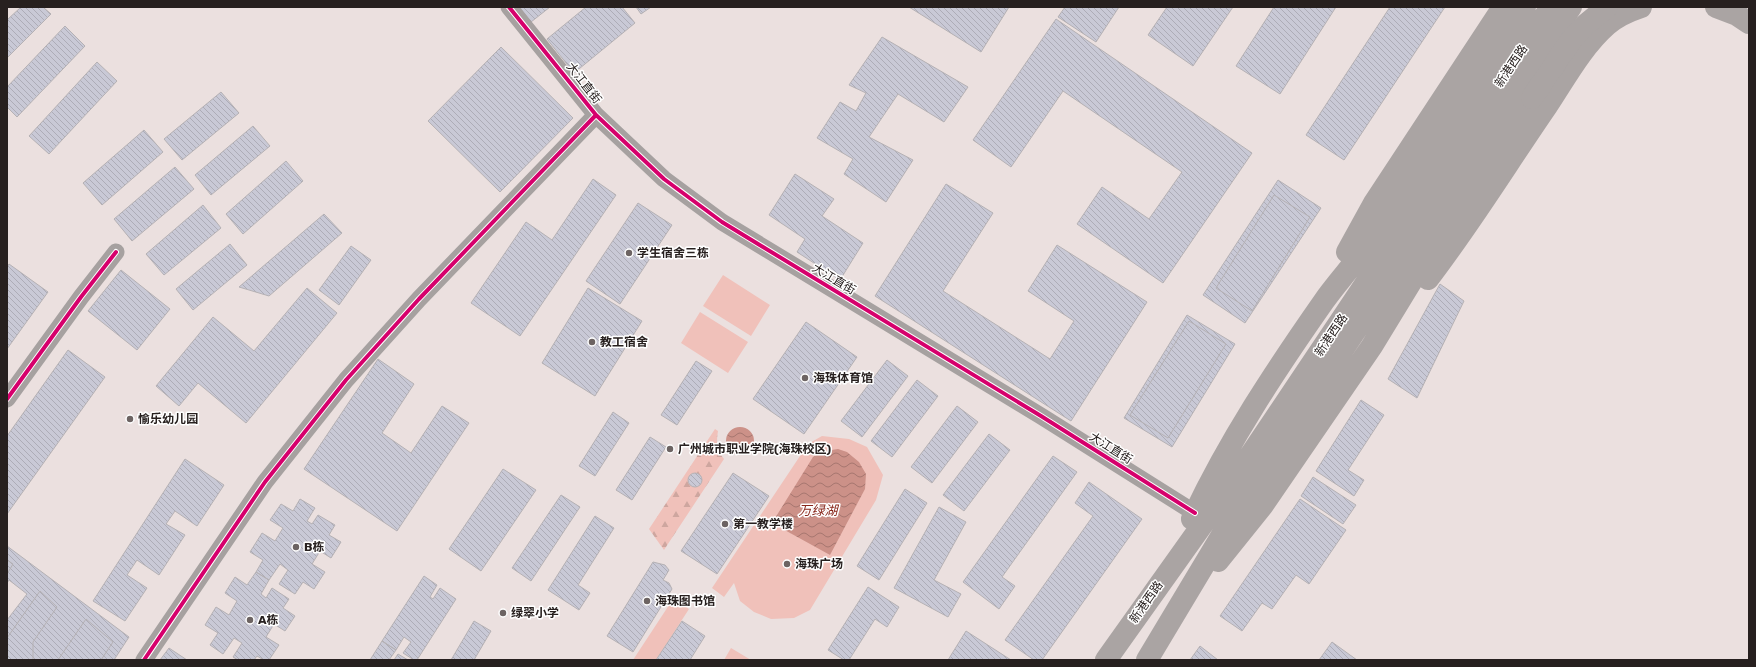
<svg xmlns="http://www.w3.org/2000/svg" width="1756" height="667" font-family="Rubik,'Noto Sans SC',sans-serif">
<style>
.forest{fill:url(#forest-firs)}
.pitch{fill:#f0c1ba}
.water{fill:url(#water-waves)}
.building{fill:url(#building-back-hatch);stroke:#b5b1b4}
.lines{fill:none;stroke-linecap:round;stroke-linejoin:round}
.minor{stroke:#a6a1a0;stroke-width:17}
.major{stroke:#aaa4a3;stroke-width:22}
.major-bridge{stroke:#aaa4a3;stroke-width:22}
.cycleway-casing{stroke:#fff;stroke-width:6}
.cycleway{stroke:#d6006c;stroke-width:4}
.poi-dot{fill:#6c6362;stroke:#fff;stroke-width:1.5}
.labels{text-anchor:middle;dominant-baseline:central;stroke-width:3;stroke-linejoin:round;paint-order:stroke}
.street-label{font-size:12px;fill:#27201f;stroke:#fff}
.poi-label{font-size:12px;font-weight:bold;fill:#27201f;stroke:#fff;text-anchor:start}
.water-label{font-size:13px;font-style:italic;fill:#88271b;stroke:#fff}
</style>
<defs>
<pattern id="forest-firs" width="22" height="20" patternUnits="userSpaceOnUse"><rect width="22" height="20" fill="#f0c1ba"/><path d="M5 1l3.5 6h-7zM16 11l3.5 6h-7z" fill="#cea69f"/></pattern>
<pattern id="water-waves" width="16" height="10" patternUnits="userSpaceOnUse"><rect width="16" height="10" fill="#cc9188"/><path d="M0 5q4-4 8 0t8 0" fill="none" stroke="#a6766f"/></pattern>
<pattern id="building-back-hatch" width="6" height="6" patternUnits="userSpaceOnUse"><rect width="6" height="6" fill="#c9c9d6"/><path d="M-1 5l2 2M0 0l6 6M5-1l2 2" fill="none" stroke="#adacb7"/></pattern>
</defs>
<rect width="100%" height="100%" fill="#ebe0df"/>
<path class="forest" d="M715,429L718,431C716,443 717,450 724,459L664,550L649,529Z"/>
<path class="pitch" d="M723,275L770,305L751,336L703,306Z
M700,312L748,342L728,373L681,343Z
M822,436L849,439L867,447L883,475L876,500L810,610L794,618L771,619L754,612L740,601L734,583L724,597L712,588L808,444Z
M673,599L689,609L656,660H633Z
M731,648L751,660H724Z"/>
<path class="water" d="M726 441a14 14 0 1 1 28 0a14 14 0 1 1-28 0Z
M838,449L847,452L859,462L866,474L865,489L830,555L772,523L813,457L825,451Z"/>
<path class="building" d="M21,7H43L51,14L7,58V20Z
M519,7H550L531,22Z
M586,7H622L635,23L574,73L547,39Z
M636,7H651L641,14Z
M909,7H1009L981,52Z
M1065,7H1119L1096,42L1058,17Z
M1167,7H1233L1193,66L1148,35Z
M1274,7H1336L1280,94L1236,66Z
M1390,7H1445L1344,160L1306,135Z
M1056,19L1252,153L1163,283L1077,224L1102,187L1149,219L1182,172L1063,91L1011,167L973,140Z
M65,26L85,46L17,117L7,107V87Z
M882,37L968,87L944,122L898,94L869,137L913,160L886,202L844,174L853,159L817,138L840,102L856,111L866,93L849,85Z
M501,47L573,118L500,192L428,121Z
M97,62L117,81L49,154L29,136Z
M221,92L239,113L182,160L164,139Z
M253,126L270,146L211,195L195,175Z
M144,130L163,152L102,205L83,183Z
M286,161L303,181L243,234L226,214Z
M175,167L194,189L132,241L114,219Z
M795,174L834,199L822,216L863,243L840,280L797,252L805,239L769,215Z
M593,179L616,195L520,336L471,303L526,222L552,240Z
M1278,180L1321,208L1245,323L1203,295Z
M946,184L993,213L943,291L1050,359L1074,321L1028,291L1057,245L1147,302L1071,421L875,296Z
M1274,195L1310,217L1252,311L1216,288Z
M638,203L672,225L620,304L586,281Z
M203,205L221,228L164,275L146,254Z
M324,214L342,233L269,296L239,287Z
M230,244L247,265L193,310L176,289Z
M351,246L371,260L339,305L319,290Z
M9,264L48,292L7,349V267Z
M121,270L170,309L137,350L88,311Z
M1440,284L1464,301L1417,398L1388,379Z
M307,288L337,313L246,423L198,383L179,406L156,386L213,317L254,351Z
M588,288L642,321L595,396L542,363Z
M1187,315L1235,344L1172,447L1124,418Z
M1189,321L1226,344L1168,438L1130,415Z
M806,322L857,357L804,434L753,399Z
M68,350L105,377L7,514V436Z
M378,359L414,384L382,433L411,453L442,406L469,423L397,531L304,469Z
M887,360L908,376L862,437L841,421Z
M696,361L712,371L677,425L661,415Z
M917,380L938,396L892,457L871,441Z
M1361,400L1384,415L1348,470L1364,480L1354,496L1316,471Z
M957,406L978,422L932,483L911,467Z
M613,412L629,423L595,476L579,466Z
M989,434L1010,450L964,511L943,495Z
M650,437L666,447L632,500L616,490Z
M1053,456L1077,472L1002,577L1015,586L999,609L963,582Z
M185,459L224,485L197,526L175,511L166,524L185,535L159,575L137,560L127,575L147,588L125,621L93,601Z
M503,469L536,490L481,571L449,549Z
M688 480a7 7 0 1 1 14 0a7 7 0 1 1-14 0Z
M733,473L769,496L717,574L681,551Z
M1313,477L1356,505L1343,524L1301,496Z
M1089,482L1142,519L1042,660H1034L1005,640L1093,516L1075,503Z
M905,489L927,503L879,580L857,566Z
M561,495L580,507L531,581L512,568Z
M300,499L315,508L307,521L312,524L318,515L335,525L329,535L341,542L331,558L320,551L312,564L325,572L314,589L303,582L295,594L279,584L288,570L280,564L269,580L256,572L263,560L250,552L262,533L275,541L283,528L270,520L281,504L293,511Z
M1300,499L1346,530L1309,584L1296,575L1272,609L1262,603L1242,631L1220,616Z
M939,507L966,522L934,580L961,594L948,617L894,588Z
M595,516L614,528L578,585L590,593L579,610L548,590Z
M7,546L129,637L114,660H7V620L27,594L9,580L7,583Z
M7,560L13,564L7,574Z
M653,562L665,565L669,570L663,580L669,583L672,589L633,652L607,636Z
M256,572L269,580L261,594L266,598L272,588L289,599L283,608L295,616L285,631L274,624L266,637L279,645L269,660H264L257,656L254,660H238L233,657L242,643L234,638L223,654L210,645L218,633L205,625L216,607L229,615L237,601L225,593L235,577L247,585Z
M424,576L437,585L430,597L433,599L440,588L456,599L417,660H414L403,653L411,642L404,637L396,650L382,641Z
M868,587L899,607L887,627L875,619L849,660H844L828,650Z
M40,591L57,607L33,642V660H7V638Z
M86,619L113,642L101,660H58Z
M474,621L491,631L474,660H451Z
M682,621L705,636L690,660H656Z
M966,631L1011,660H948Z
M382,641L396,650L389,660H370Z
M1332,642L1357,660H1319Z
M1200,646L1218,660H1190Z
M169,648L187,660H160Z
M398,654L408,660H394Z"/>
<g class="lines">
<path class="minor" d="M509,7L596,115L664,179L722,222L1041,416L1195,513
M7,399L81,297L116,252
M144,660L265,482L346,380L419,299L596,115"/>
<path class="major" d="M1716,7L1737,15L1749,23
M1347,252L1374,203L1503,7
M1428,279C1471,223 1507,164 1547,106C1565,79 1582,47 1607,25C1617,16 1629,11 1641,7
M1192,519C1228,442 1275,371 1324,301C1336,284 1351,268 1363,250C1419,170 1473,89 1525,7
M1218,561L1263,505L1372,346L1422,264L1532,98
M1106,660L1227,490L1551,7
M1147,660L1246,495L1571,7"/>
<path class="major-bridge" d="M1532,98L1571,40L1585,25L1607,7"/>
<defs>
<path id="cycleway" d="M509,7L596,115L664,179L722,222L1041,416L1195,513
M7,399L81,297L116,252
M144,660L265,482L346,380L419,299L596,115"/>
</defs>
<use href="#cycleway" class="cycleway-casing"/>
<use href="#cycleway" class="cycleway"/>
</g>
<g class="poi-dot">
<circle cx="629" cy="253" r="4"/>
<circle cx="592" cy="342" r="4"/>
<circle cx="805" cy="378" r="4"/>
<circle cx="130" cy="419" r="4"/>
<circle cx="670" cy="449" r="4"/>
<circle cx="725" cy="524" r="4"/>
<circle cx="296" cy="547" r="4"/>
<circle cx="787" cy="564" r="4"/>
<circle cx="647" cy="601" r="4"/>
<circle cx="503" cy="613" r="4"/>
<circle cx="250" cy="620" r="4"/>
</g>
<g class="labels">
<g class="street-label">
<text transform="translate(1511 66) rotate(-56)">新港西路</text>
<text transform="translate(584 83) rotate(52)">大江直街</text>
<text transform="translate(834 279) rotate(31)">大江直街</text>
<text transform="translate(1331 335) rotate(-56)">新港西路</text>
<text transform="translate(1111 448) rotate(32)">大江直街</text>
<text transform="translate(1146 602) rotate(-55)">新港西路</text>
</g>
<g class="poi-label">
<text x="637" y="253">学生宿舍三栋</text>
<text x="600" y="342">教工宿舍</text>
<text x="813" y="378">海珠体育馆</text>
<text x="138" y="419">愉乐幼儿园</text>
<text x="678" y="449">广州城市职业学院(海珠校区)</text>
<text x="733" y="524">第一教学楼</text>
<text x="304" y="547">B栋</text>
<text x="795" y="564">海珠广场</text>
<text x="655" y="601">海珠图书馆</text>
<text x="511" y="613">绿翠小学</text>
<text x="258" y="620">A栋</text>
</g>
<g class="water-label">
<text x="818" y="510">万绿湖</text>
</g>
</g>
<rect width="1756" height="667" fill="none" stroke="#27201f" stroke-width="16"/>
</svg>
